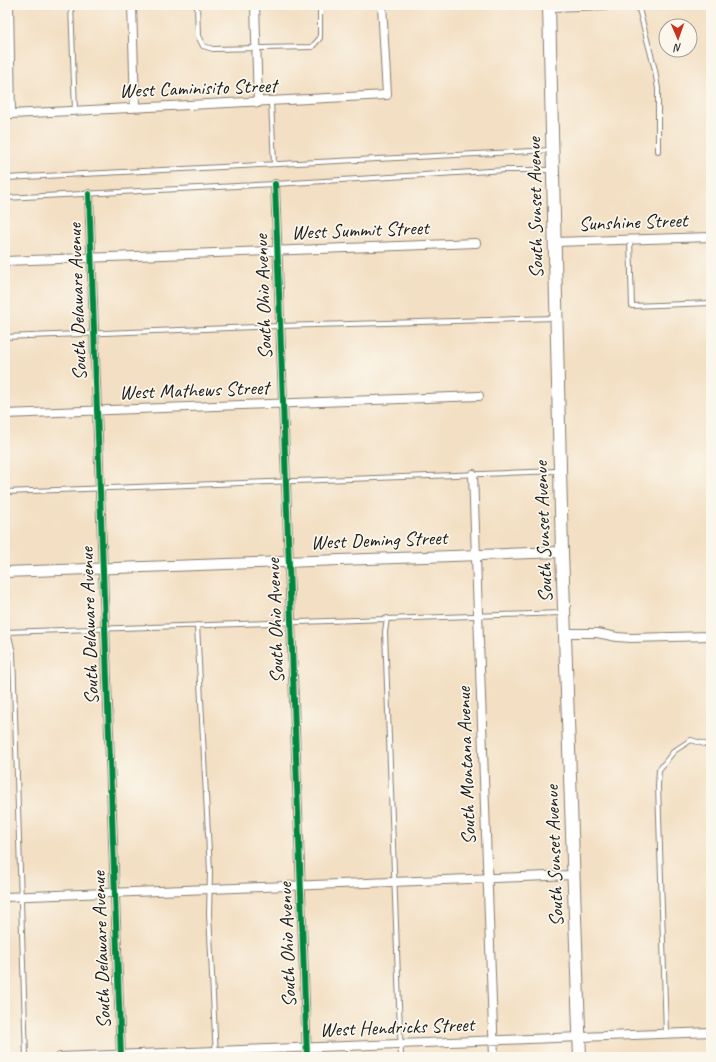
<svg xmlns="http://www.w3.org/2000/svg" width="716" height="1062" font-family="Caveat,sans-serif">
<style>
.lines{fill:none;stroke-linecap:round;stroke-linejoin:round}
.service-casing{stroke:#887e70;stroke-width:6}
.minor-casing{stroke:#887e70;stroke-width:10}
.tertiary-casing{stroke:#887e70;stroke-width:12}
.secondary-casing{stroke:#887e70;stroke-width:14}
.service{stroke:#fff;stroke-width:4}
.minor{stroke:#fff;stroke-width:8}
.tertiary{stroke:#fff;stroke-width:10}
.secondary{stroke:#fff;stroke-width:12}
.cycleway-casing{stroke:#fbf7ec;stroke-width:8}
.cycleway{stroke:#00873e;stroke-width:6}
.labels{text-anchor:middle;dominant-baseline:central;stroke-width:3.5;stroke-linejoin:round;paint-order:stroke}
.street-label{font-size:20px;fill:#1c1c1c;stroke:#fbf7ec}
</style>
<rect width="100%" height="100%" fill="#fbf7ec"/>
<filter id="ink" filterUnits="userSpaceOnUse"><feTurbulence type="fractalNoise" baseFrequency=".025" numOctaves="2"/><feDisplacementMap in="SourceGraphic" scale="8" xChannelSelector="R" yChannelSelector="G"/><feConvolveMatrix kernelMatrix="1 2 1 2 8 2 1 2 1" color-interpolation-filters="sRGB"/></filter>
<filter id="wash" filterUnits="userSpaceOnUse"><feTurbulence type="fractalNoise" baseFrequency=".012" numOctaves="4" result="noise"/><feDisplacementMap in="SourceGraphic" scale="16" xChannelSelector="R" yChannelSelector="G"/><feGaussianBlur stdDeviation="0.9" result="paint"/><feColorMatrix in="noise" values="0 0 0 0 0 0 0 0 0 0 0 0 0 0 0 0 0 1.4 0 .05"/><feComposite in="paint" operator="in"/></filter>
<g filter="url(#wash)">
<rect width="100%" height="100%" fill="#f3dfc3"/>
</g>
<g filter="url(#ink)">
<g class="lines">
<defs>
<path id="service" d="M71,5L75,110
M197,5L198,36L203,46L213,49L312,47L320,38V5
M638,5L655,70L658,89V151
M271,102L274,164
M5,178L552,150
M5,198L275,184L506,170H551
M630,240L632,306L711,303
M5,337L280,326L555,318
M5,492L558,471
M387,618L385,632L401,1057
M197,625L210,871L209,914L216,1057
M5,632L562,613
M8,632L13,653L26,1057
M666,1033L658,786L659,770L674,751L691,740L711,746"/>
<path id="minor" d="M9,5L11,114C136,107 262,102 387,95L382,5
M132,5L135,107
M255,5L258,103
M550,7L606,5
M275,184L307,1057
M89,194L121,1057
M555,242L711,237
M5,261L476,243
M5,414L479,396
M473,474L494,1057
M565,633H597L617,637L631,638L711,636
M5,897L573,875
M60,1057L711,1032"/>
<path id="tertiary" d="M5,572L562,552"/>
<path id="secondary" d="M549,5L562,552L580,1057"/>
</defs>
<use href="#service" class="service-casing"/>
<use href="#minor" class="minor-casing"/>
<use href="#tertiary" class="tertiary-casing"/>
<use href="#secondary" class="secondary-casing"/>
<use href="#service" class="service"/>
<use href="#minor" class="minor"/>
<use href="#tertiary" class="tertiary"/>
<use href="#secondary" class="secondary"/>
<defs>
<path id="cycleway" d="M275,184L307,1057
M89,194L121,1057"/>
</defs>
<use href="#cycleway" class="cycleway-casing"/>
<use href="#cycleway" class="cycleway"/>
</g>
</g>
<g class="labels">
<g class="street-label">
<text transform="translate(198 88) rotate(-2)">West Caminisito Street</text>
<text transform="translate(535 208) rotate(-91)">South Sunset Avenue</text>
<text transform="translate(633 222) rotate(-2)">Sunshine Street</text>
<text transform="translate(360 230) rotate(-2)">West Summit Street</text>
<text transform="translate(263 297) rotate(-92)">South Ohio Avenue</text>
<text transform="translate(77 302) rotate(-92)">South Delaware Avenue</text>
<text transform="translate(194 390) rotate(-2)">West Mathews Street</text>
<text transform="translate(543 532) rotate(-92)">South Sunset Avenue</text>
<text transform="translate(379 540) rotate(-2)">West Deming Street</text>
<text transform="translate(275 621) rotate(-92)">South Ohio Avenue</text>
<text transform="translate(89 626) rotate(-92)">South Delaware Avenue</text>
<text transform="translate(466 766) rotate(-92)">South Montana Avenue</text>
<text transform="translate(554 856) rotate(-92)">South Sunset Avenue</text>
<text transform="translate(287 945) rotate(-92)">South Ohio Avenue</text>
<text transform="translate(101 950) rotate(-92)">South Delaware Avenue</text>
<text transform="translate(397 1027) rotate(-2)">West Hendricks Street</text>
</g>
</g>
<rect width="716" height="1062" fill="none" stroke="#fbf7ec" stroke-width="20"/>
<g transform="translate(678 38) rotate(178)"><circle r="19" fill="#fbf7ec" stroke="#a29f99"/>
<path d="M0-3L7 15L0 10L-7 15Z" fill="#c8321e"/>
<text y="-6" font-size="11" font-weight="bold" text-anchor="middle" fill="#1c1c1c">N</text>
</g>
</svg>
